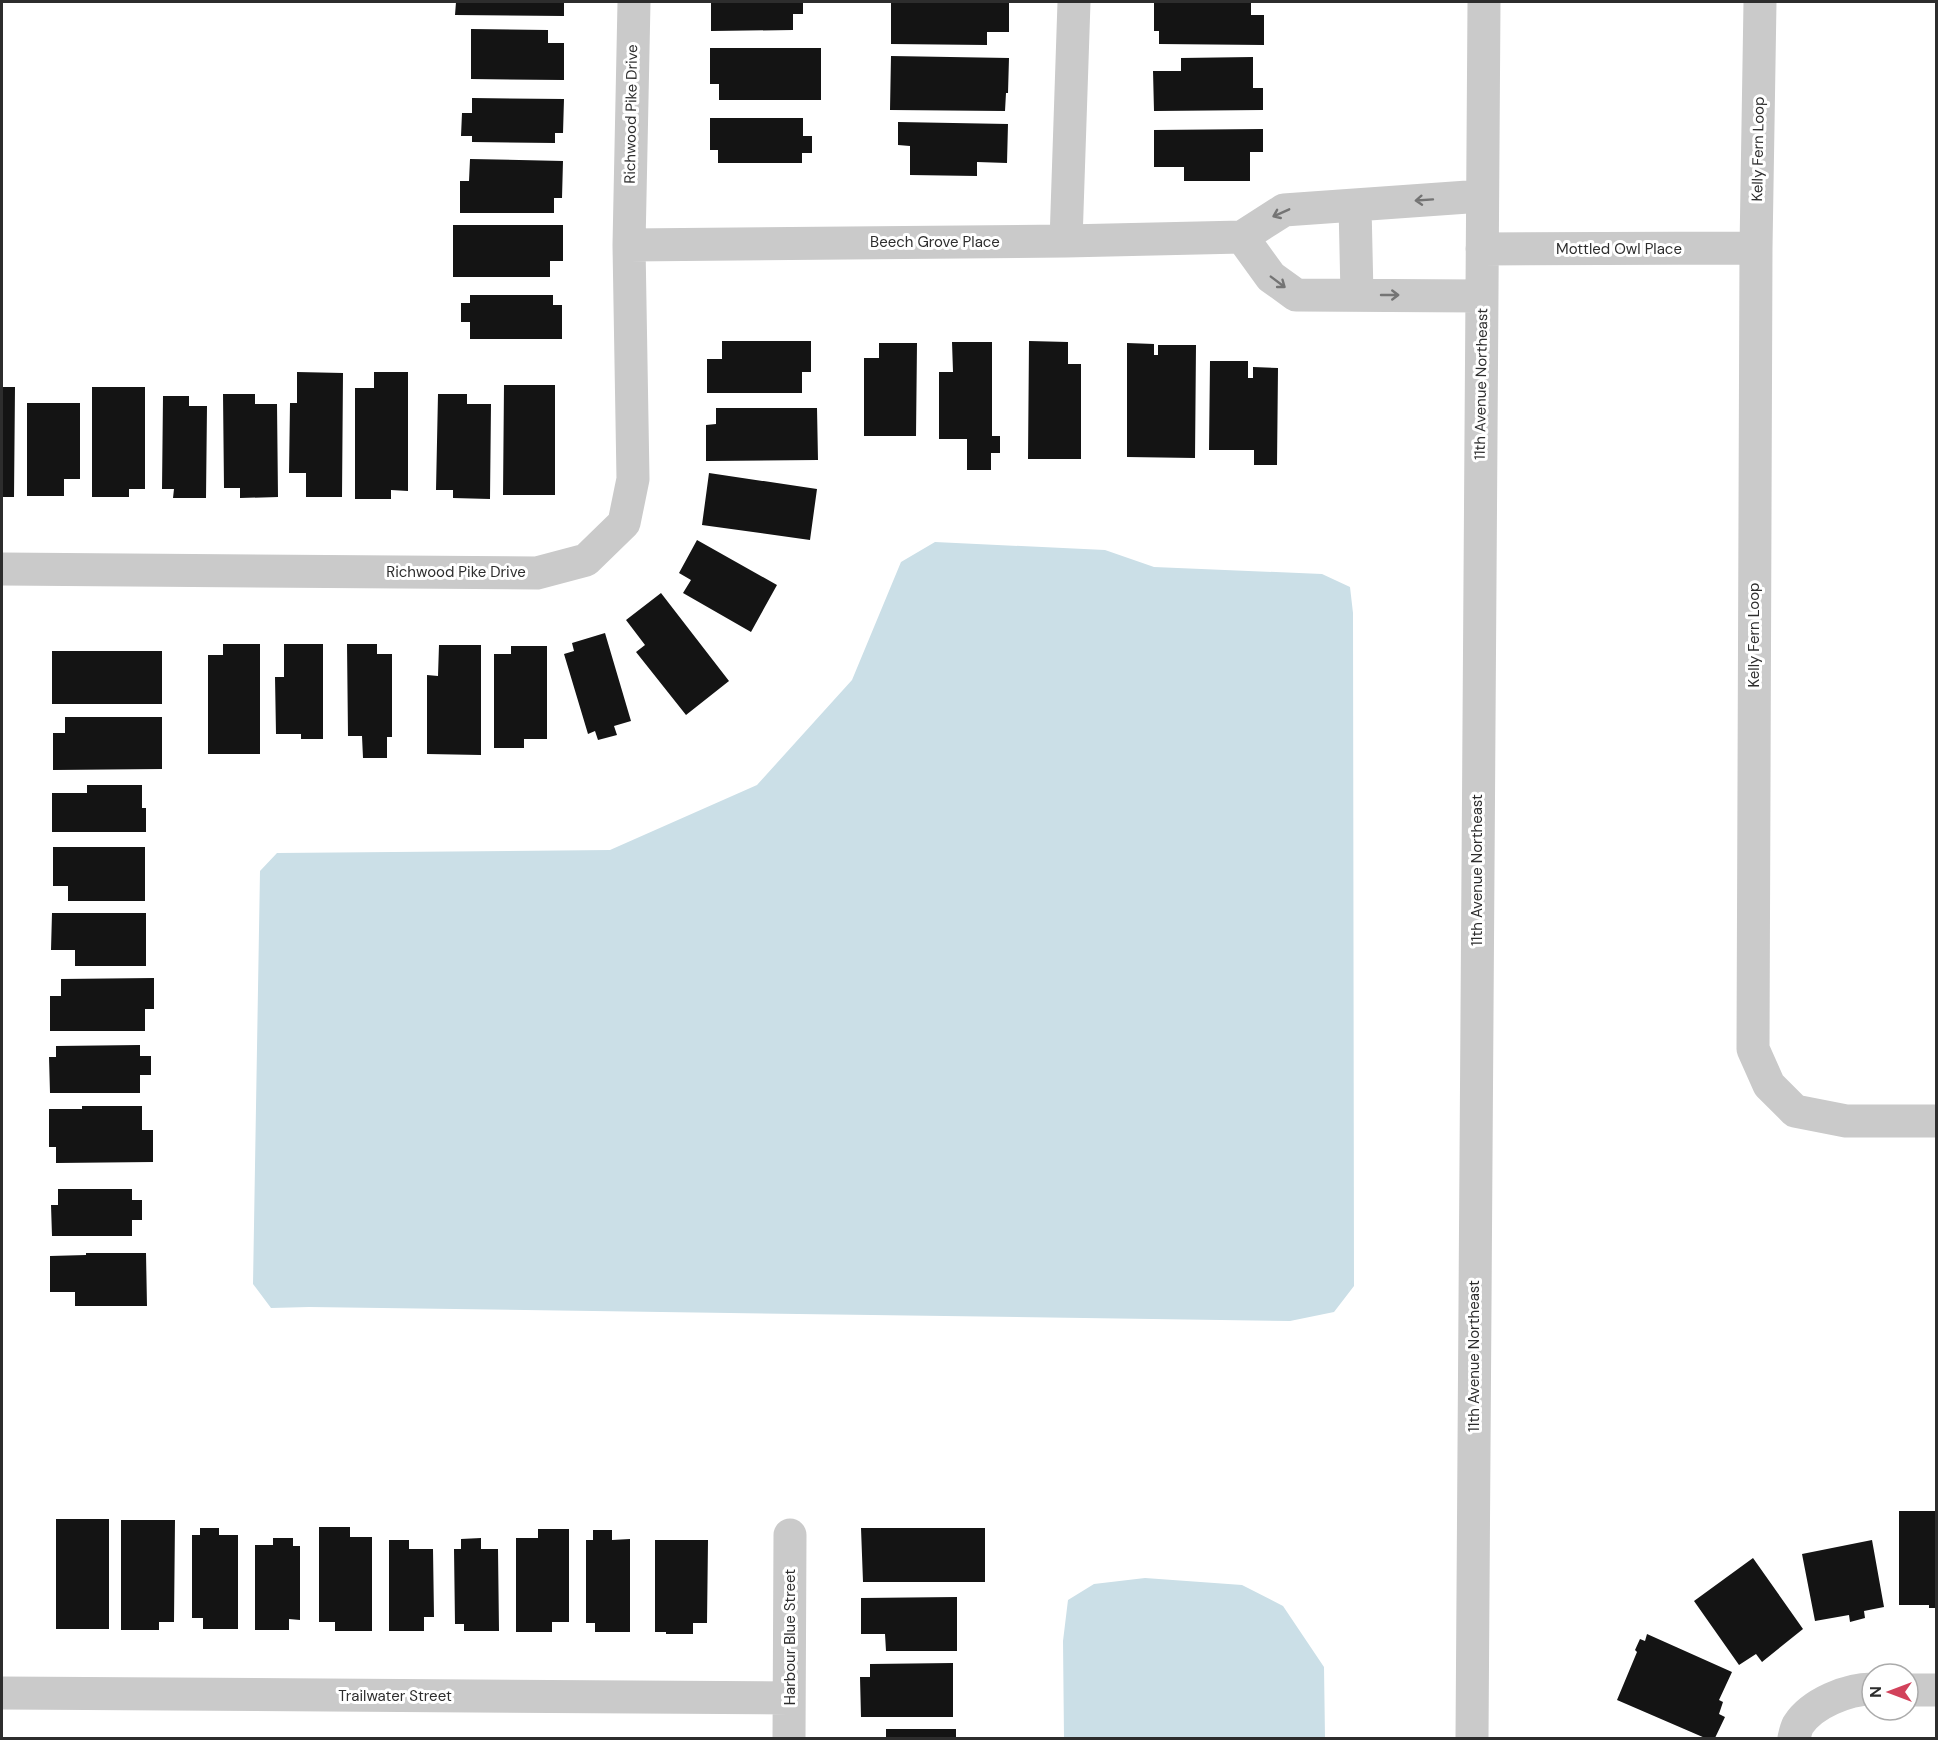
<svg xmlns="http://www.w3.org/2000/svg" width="1938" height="1740" font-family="'DM Sans',sans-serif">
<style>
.water{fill:#cbdfe7}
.building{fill:#141414}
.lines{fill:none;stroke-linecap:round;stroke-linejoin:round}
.minor{stroke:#cacaca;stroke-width:33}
.oneway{stroke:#747474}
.labels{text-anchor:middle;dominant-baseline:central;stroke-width:6;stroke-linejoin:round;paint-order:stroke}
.street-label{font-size:15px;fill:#2d2d2d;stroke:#fff}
</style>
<rect width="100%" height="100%" fill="#fff"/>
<path class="water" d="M935,542L1105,550L1154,567L1322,574L1350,587L1353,613L1354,1286L1334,1312L1290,1321L309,1307L271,1308L253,1284L260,871L277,853L610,850L757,785L852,680L901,562Z
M1145,1578L1242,1585L1283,1606L1324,1667L1325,1738H1064L1063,1641L1068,1600L1094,1584Z"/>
<path class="building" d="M456,2H564V16L455,15Z
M711,2H803V14H793V30L711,31Z
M891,2H1009V32H987V45L891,44Z
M1154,2H1251V15H1264V45L1159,44V31H1154Z
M471,29L548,30V43H564V80L471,79Z
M710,48H821V100H719V84H710Z
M891,56L1009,58L1008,93H1006L1005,111L890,110Z
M1253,57V88H1263V110L1154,111L1153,71H1181V58Z
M472,98L564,99L563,133H555V143L472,142V136H461L462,113H472Z
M710,118H803V136H812V153H802V163H718V150H710Z
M898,122L1008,124L1007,163L977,162V176L910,175V146L898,145Z
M1263,129V152H1250V181H1184V167H1154V130Z
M470,159L563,161L562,198H554V213H460V181H469Z
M453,225H563V261H550V277H453Z
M470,295H553V305H562V339H470V322H461V303H470Z
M722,341H811V372H802V393H707V359H722Z
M1029,341L1068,342V364H1081V459H1028Z
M952,342H992V436H1000V453H991V470H967V439H939V372H953Z
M879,343H917L916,436H864V358H879Z
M1127,343L1154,344V355H1158V345H1196L1195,458L1127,457Z
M1210,361H1248V378H1253V367L1278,368L1277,465H1254V450H1209Z
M297,372L343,373L342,497H306V473H289L290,403H297Z
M374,372H408V491L391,490V499H355V388H374Z
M504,385H555V495H503Z
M2,387H15L14,497H2Z
M92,387H145V489H129V497H92Z
M223,394H255V404H277L278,497L240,498V488H224Z
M438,394H467V404H491L490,499L453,498V490H436Z
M163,396H189V406H207L206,498H173L174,489H162Z
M27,403H80V479H64V496H27Z
M716,408H817L818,460L706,461V425L716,424Z
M709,473L817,489L810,540L702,525Z
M697,540L777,585L751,632L683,593L691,580L679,573Z
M661,593L729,681L686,715L636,652L645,645L626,620Z
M605,633L631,721L614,726L617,735L598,740L595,731L588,734L564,654L574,651L572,643Z
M223,644H260V754H208V655H223Z
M284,644H323V739H301V734H276L275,677H284Z
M347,644H377V654H392V737H387V758H363L362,736H348Z
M439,645H481V755L427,754V675L438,676Z
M511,646H547V739H524V748H494V654H511Z
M52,651H162V704H52Z
M65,717H162V769L53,770V733H65Z
M87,785H142V808H146V832H52V793H87Z
M53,847H145V901H68V886H53Z
M52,913H146V966H75V950H51Z
M154,978V1009H145V1031H50V996H61V979Z
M140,1045V1056H151V1075H140V1093H50L49,1057H56V1046Z
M82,1106H142V1130H153V1162L56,1163V1147H49V1109H82Z
M58,1189H132V1200H142V1220H132V1236H52L51,1205H58Z
M86,1253H146L147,1306H75V1292H50V1256L86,1255Z
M1899,1511H1936V1608H1929V1605H1899Z
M56,1519H109V1629H56Z
M121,1520H175L174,1622H159V1630H121Z
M319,1527H350V1537H372V1631H335V1622H319Z
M200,1528H219V1535H238V1629H203V1618H192V1535H200Z
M861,1528H985V1582H863Z
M538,1529H569V1622H552V1632H516V1538H538Z
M593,1530H612V1540L630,1539V1632H595V1623H586V1540H593Z
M273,1538H293V1546H300V1620L289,1619V1630H255V1545H273Z
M481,1538V1549H498L499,1631H464V1624H455L454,1549H461V1539Z
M389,1540H409V1549H433L434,1617H424V1631H389Z
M655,1540H708L707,1623H693V1634H666V1632H655Z
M1872,1540L1884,1607L1864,1611L1865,1618L1850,1622L1849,1615L1815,1621L1802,1554Z
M1753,1558L1803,1629L1762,1662L1756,1654L1739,1665L1694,1601Z
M957,1597V1651H886L885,1634H861V1598Z
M1647,1634L1732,1672L1719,1700L1723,1702L1719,1714L1725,1717L1715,1738H1705L1617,1700L1637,1652L1635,1650L1640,1639L1645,1641Z
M953,1663V1717H861L860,1677H870V1664Z
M886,1729H956V1738H886Z"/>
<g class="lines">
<path class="minor" d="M1760,2L1756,248L1753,1049L1769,1085L1795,1111L1846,1121H1936
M1355,205L1357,295
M1242,237L1271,277L1296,295L1482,296
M1066,241L1074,2
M629,245L1066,241L1242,237L1284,210L1482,196
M1482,249L1756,248
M2,569L537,573L586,560L624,523L633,479L629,245L634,2
M1908,1690H1936
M2,1693L789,1698
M789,1738L790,1535
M1472,1738L1484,2
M1794,1738C1795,1734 1796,1729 1798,1725C1812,1703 1848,1689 1872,1689"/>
</g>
<defs><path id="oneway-shaft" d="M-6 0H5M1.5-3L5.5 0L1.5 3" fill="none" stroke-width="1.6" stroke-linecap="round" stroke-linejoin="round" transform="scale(1.5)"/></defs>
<g class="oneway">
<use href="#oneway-shaft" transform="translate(1424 200) rotate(176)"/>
<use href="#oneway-shaft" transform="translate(1281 213) rotate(156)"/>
<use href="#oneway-shaft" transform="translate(1278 282) rotate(37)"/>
<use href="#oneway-shaft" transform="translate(1390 295)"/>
</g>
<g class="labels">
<g class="street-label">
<text transform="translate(631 114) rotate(-89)">Richwood Pike Drive</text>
<text transform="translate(1758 149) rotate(-89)">Kelly Fern Loop</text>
<text x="935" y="242">Beech Grove Place</text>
<text x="1619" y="249">Mottled Owl Place</text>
<text transform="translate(1481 384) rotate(-89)">11th Avenue Northeast</text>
<text x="456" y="572">Richwood Pike Drive</text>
<text transform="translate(1754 635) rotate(-90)">Kelly Fern Loop</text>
<text transform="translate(1477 870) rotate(-90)">11th Avenue Northeast</text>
<text transform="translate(1474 1356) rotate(-90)">11th Avenue Northeast</text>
<text transform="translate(790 1637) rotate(-90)">Harbour Blue Street</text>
<text x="395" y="1696">Trailwater Street</text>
</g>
</g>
<rect width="1938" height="1740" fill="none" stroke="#2d2d2d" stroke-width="6"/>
<g transform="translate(1890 1692) rotate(270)"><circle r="28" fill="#ffffff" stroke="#ababab" stroke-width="1.5"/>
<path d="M0-4.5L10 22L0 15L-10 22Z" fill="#d2425b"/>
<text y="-9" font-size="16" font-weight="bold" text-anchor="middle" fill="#2d2d2d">N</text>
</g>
</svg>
